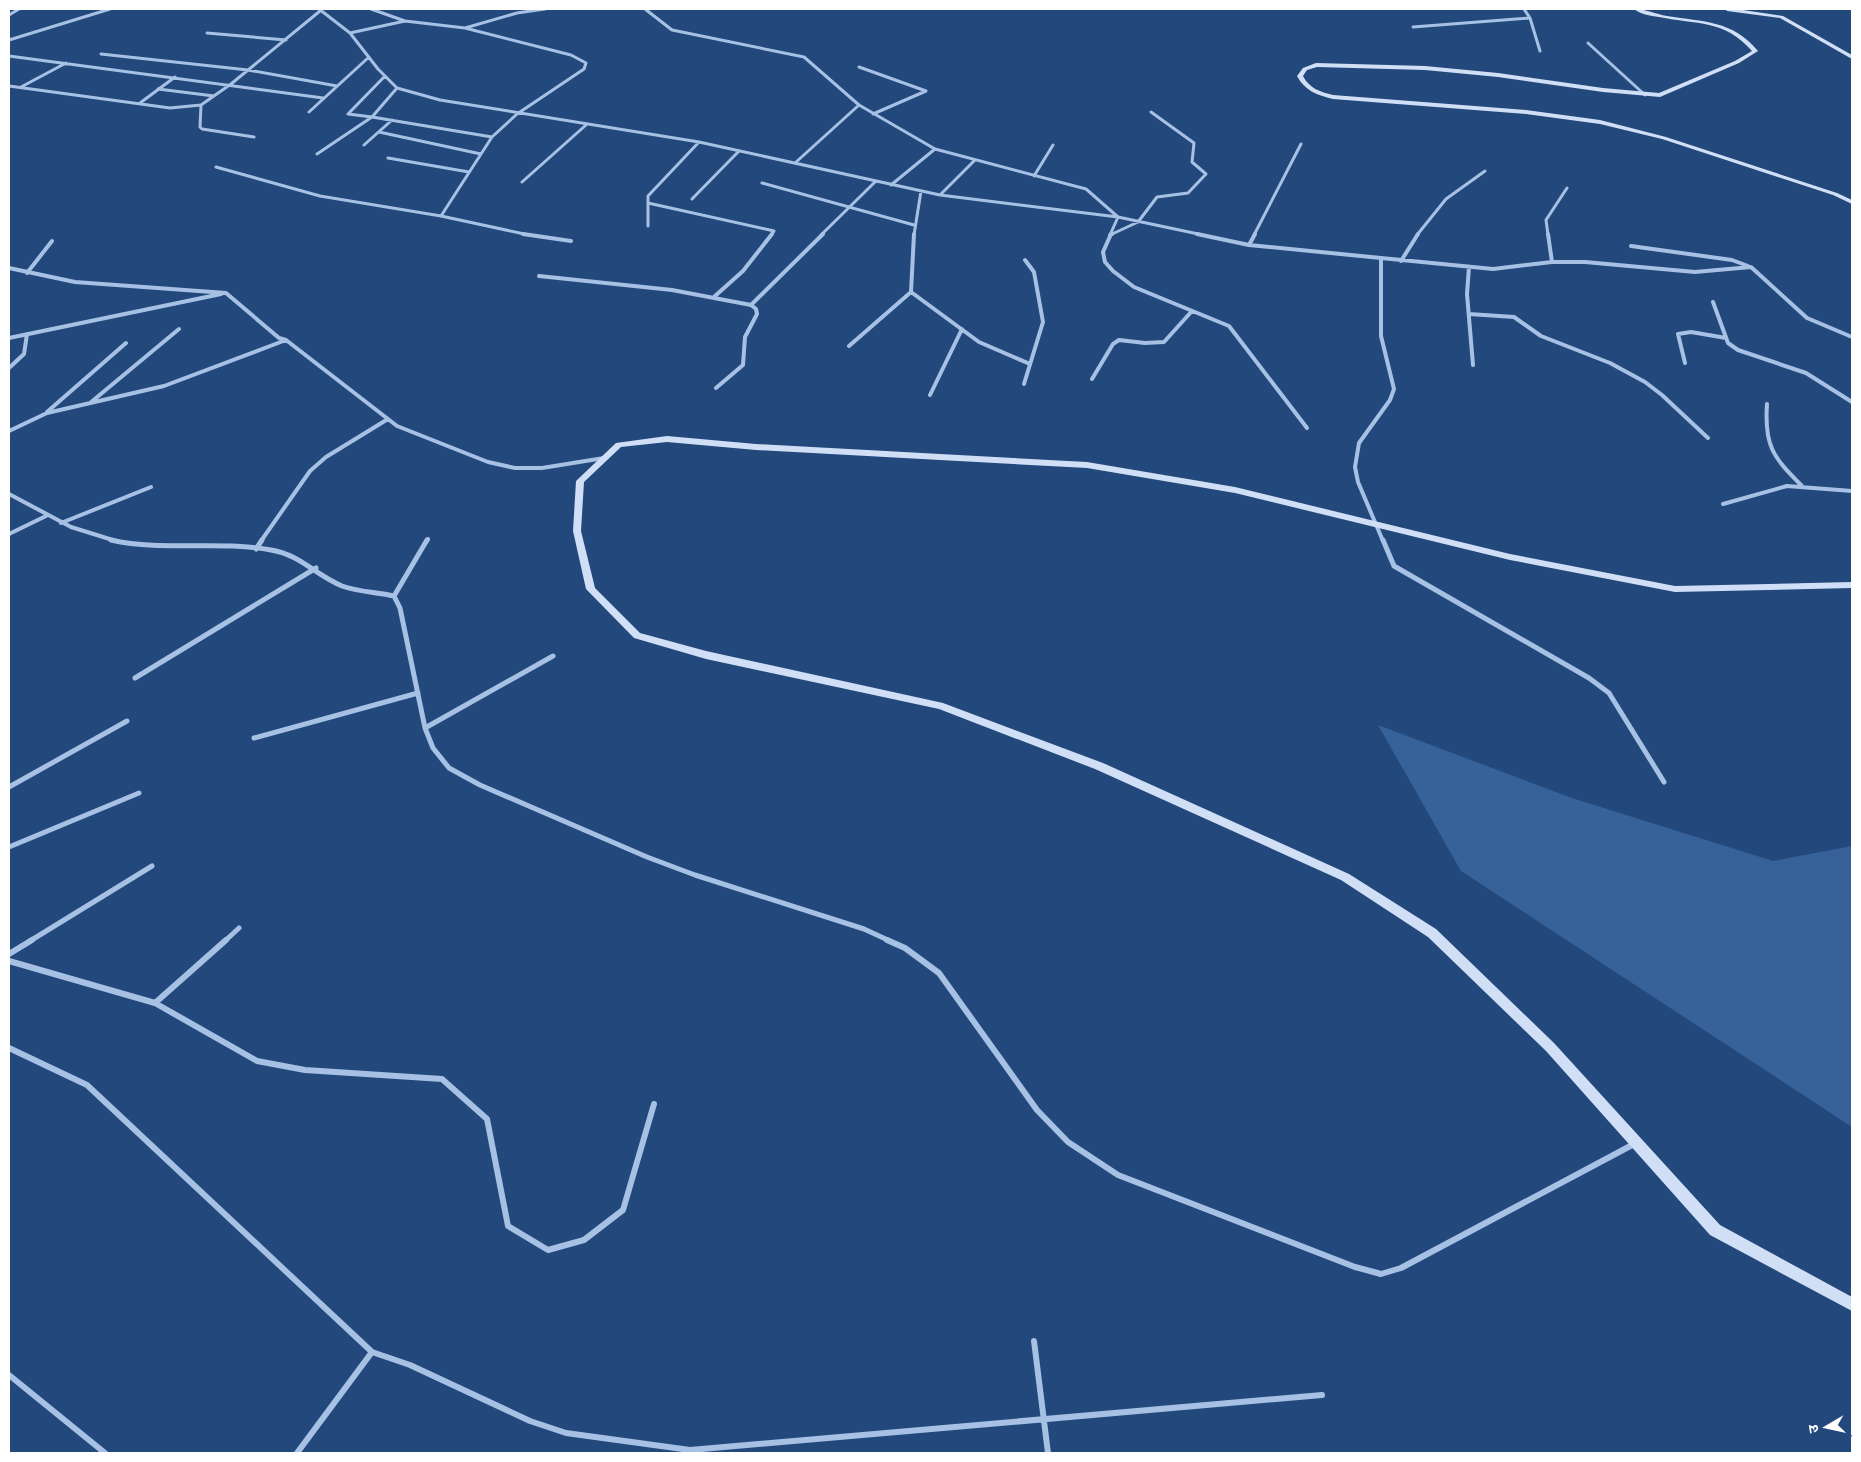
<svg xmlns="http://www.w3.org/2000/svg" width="1861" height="1462" font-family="Arial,'Noto Sans Devanagari',sans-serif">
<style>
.green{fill:#366199}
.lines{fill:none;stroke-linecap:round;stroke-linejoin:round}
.street-far3{stroke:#a7c1e5;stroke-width:3}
.street-far2{stroke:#a7c1e5;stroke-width:4}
.street-far1{stroke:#a7c1e5;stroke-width:5}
.street{stroke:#a7c1e5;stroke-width:6}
.secondary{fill:#d0dff5;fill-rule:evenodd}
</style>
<rect width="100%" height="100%" fill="#23487c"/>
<path class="green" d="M1378,725L1572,798L1773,861L1852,846V1127L1461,871Z"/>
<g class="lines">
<path class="street-far3" d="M319,9L350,33L378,69L397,88L440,100L699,142L940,195L1118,217L1203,235
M371,9L405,21L465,28L517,13L545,9
M645,9L672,30L804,57L859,105L935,149L1086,189L1118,217L1110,235
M1524,9L1530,18L1540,51
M9,15L19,9
M1413,27L1530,18
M465,28L571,55L586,63L584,69L517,114L492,137L441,216L529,235
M207,33L286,40
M350,33L405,21
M9,40L110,9
M1588,43L1645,95
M101,54L248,70L337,86
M9,56L323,98
M859,67L926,91L873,114
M385,76L348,114L372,117L397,88
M9,86L170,108L201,105L231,84L320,11
M21,87L66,63
M158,89L214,96
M140,103L175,77
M201,105L200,127L202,129L254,137
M309,112L369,57
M379,132L481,154
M364,145L392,120
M317,154L372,117L492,137
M388,158L469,172
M795,163L859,105
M216,167L320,196L441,216
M1034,176L1053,145
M522,182L586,125
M762,183L914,225
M891,185L935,149
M940,195L974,161
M692,199L739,151
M648,203L774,231L771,235
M648,226V196L699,142
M821,235L876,181
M914,235L921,191
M1110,235L1138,222L1157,197L1188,193L1206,174L1192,162L1194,143L1151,112
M1254,235L1301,144
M1417,235L1446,199L1485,171
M1548,235L1546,220L1567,188"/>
<path class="street-far2" d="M523,234L571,241
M914,234L911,292L979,342L1030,364
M1111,234L1103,252L1105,262L1113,271L1134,287L1229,326L1307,428
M1197,234L1249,245L1493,269L1552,262H1585L1695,272L1751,267L1807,318L1852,337
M1548,234L1552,262
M1110,235L1112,234
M1249,245L1255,234
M1631,246L1732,260L1748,266
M1381,259V336L1394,389L1390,400L1359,443L1355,467L1358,482L1383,541
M1401,261L1418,234
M1469,267L1467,294L1473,365
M9,268L75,282L226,293L279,338L286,340L397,426L488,462L515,468H542L604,458
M27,273L52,241
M539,276L672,290L751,305L823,234
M715,296L743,271L772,234
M1713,302L1728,343L1738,350L1806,373L1852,402
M1469,314L1514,317L1541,336L1610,363L1645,382L1662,395L1708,438
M9,338L221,294
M849,346L911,292
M1685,363L1678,334L1691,332L1726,338
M9,368L24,354L27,334
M1092,379L1113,344L1119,340L1145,343L1164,342L1192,311
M1024,384L1043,322L1034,272L1025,260
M716,388L743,365L745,337L757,314L756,309L751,305
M930,395L962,329
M90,403L179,329
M1767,404C1764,446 1773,457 1802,486
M47,412L126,343
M9,431L47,413L164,386L286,340
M9,494L71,527L116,541
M1723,504L1787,486L1852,491
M61,523L151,487
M9,534L46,516
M261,541L310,471L326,457L388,419
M427,541L428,539"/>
<path class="street-far1" d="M111,540C164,552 218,540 271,550C301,555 315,575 342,586C358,592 377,592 394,596
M427,540L394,596L400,608L425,728L433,748L449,768L480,785L647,857L695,875L864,929L890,941
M1383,540L1394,566L1589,678L1609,693L1664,782
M256,549L262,540
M135,678L316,568
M425,728L553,656
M254,738L418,693
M9,787L127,721
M9,847L139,793
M30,941L152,866
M225,941L239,928"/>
<path class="street" d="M887,940L905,948L939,973L1037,1110L1068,1142L1118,1175L1355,1267L1381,1274L1401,1268L1636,1143
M9,954L32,940
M9,961L155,1003L257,1061L305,1070L442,1079L487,1119L508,1226L548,1250L584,1240L623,1210L654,1104
M155,1003L226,940
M9,1048L87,1085L372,1352
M1034,1341L1048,1453
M9,1375L105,1453
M297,1453L372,1352L410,1365L530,1421L566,1433L690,1450L1322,1395"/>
<path class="secondary" d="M1634,9C1645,9 1656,14 1667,16C1704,22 1732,20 1758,51L1739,63L1660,97L1603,92L1498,77L1425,70L1317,67L1307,70L1303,76C1309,88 1320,92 1333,95L1526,110L1600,120L1666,137L1837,193L1852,200V204L1833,195L1662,139L1600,124L1526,114L1333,99C1317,95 1305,91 1297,76L1303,68L1316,63L1425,66L1498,73L1603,88L1659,93L1735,61L1752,51C1724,19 1697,25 1659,17C1650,16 1640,14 1634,9Z
M1725,9H1736L1783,16L1852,55V59L1780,18L1727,11Z
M667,436L756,444L1087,462L1235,487L1510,554L1675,586L1852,582V588L1675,592L1510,560L1235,493L1087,468L756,450L667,442L621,447L584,482L581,531L595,588L640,633L706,651L943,703L1103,763L1349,874L1436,929L1554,1043L1720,1225L1852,1297V1311L1710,1235L1546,1051L1428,937L1341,880L1095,769L939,709L706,659L634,638L586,589L573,531L576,481L616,443Z"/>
</g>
<rect width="1861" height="1462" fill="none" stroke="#ffffff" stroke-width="20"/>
<g transform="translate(1826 1427) rotate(261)" stroke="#23487c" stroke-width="4" paint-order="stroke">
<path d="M0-4L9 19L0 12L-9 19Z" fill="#ffffff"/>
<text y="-8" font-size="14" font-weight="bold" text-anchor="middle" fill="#ffffff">उ</text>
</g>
</svg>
